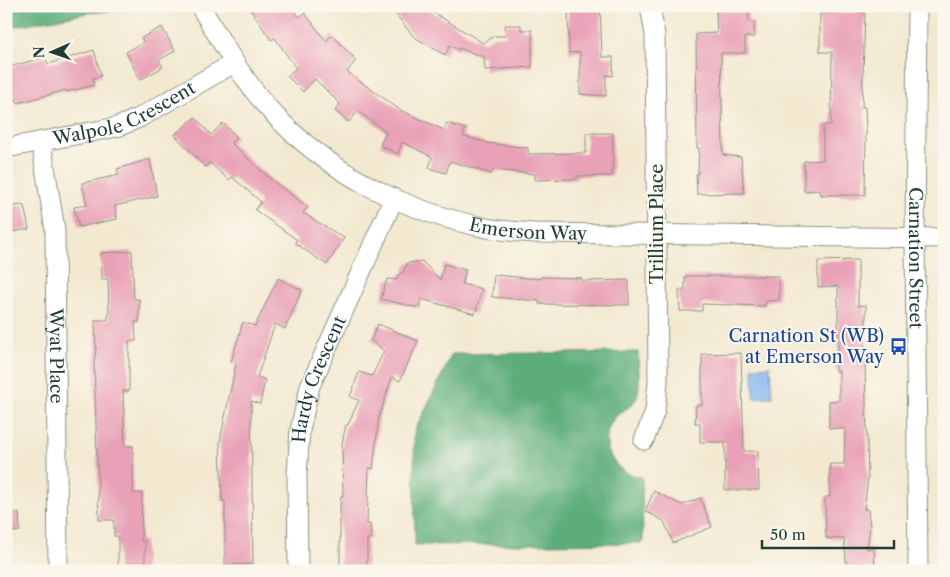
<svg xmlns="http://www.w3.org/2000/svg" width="950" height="577" font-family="'Libre Caslon Text',serif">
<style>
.forest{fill:#5dad7a;stroke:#3e7557}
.water{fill:#87b8f3;stroke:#537a94}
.building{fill:#e9a1b7}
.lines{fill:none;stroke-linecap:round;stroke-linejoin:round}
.street-casing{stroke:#899382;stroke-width:21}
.street{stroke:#fff;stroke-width:19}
.labels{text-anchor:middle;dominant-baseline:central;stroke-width:4;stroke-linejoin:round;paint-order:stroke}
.street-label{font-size:18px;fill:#1f3d34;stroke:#fbf7ec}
.transit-label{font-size:18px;fill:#164399;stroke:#fbf7ec;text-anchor:end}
</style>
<rect width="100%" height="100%" fill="#fbf7ec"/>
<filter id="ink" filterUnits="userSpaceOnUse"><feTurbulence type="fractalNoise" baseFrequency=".02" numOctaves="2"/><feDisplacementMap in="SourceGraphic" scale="10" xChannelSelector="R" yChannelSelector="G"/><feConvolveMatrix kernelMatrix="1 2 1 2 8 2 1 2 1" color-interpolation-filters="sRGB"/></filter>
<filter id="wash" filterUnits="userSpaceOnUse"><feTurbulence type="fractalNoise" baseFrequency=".0096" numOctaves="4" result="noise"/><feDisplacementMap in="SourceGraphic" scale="20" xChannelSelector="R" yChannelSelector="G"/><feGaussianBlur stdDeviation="1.12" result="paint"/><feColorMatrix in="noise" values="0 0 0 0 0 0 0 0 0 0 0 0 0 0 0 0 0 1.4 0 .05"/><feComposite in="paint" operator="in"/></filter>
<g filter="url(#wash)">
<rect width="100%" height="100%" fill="#f3e9d1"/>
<path class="forest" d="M6,6H168L88,13L6,28Z
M638,352C638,365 642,386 636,399C631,408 620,411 613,420C597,444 614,475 642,477L643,543L415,545L414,432L452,354Z"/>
<path class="water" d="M770,366L772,397L754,398L753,367Z"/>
<g id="blocks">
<path class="building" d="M248,6H291L299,17L305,13L326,41L332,35L356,60L347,72L400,110L444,130L447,123L465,129L463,136L487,143L528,148V154L586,153V133H613L612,176H577V179L535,180V174L493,170L492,174L450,161L446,173L429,168L432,157L402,142L398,154L380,145L386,132L358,111L349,122L335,111L340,104L315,79L303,92L287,76L296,68L275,38L271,40Z
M389,6H423L483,43L494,36H506L505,25H521V30H532V67L485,70L484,57L459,48L458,50L450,45L445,55L414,37Z
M568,6H600L602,57H613V76L606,75V96L580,94V52L569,53Z
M748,10L749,22H754V37H745V53H721L723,155L741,157L744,193L697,194L696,174H698L699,148H697L696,34L717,33L716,11Z
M865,12L862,107H865L866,132L865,195H821L820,190L804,191V161L823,160V125H831L832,52H820V13Z
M162,27L175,51L159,60L163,67L140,80L126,52L144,42L141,38Z
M94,50L101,76L93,78L94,85L66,92V90L18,103L16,99L6,101V68L45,57L48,64Z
M195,117L211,135L223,123L237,137L231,143L274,182L308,207L303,213L344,238L327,265L295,243L297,240L255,210L261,202L232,177L229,180L210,163L205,167L175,135Z
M150,159L157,196L115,206L117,219L79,227L74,207L87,205L82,183L119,175L117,169Z
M20,205L24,206L29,229L6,233V208Z
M132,251L134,299H139V322H135L136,341H129V391H123L125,446H133V493H142L141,541H145V571H118V536H114V520H99L94,363L96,349L95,320H107L109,314L108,279H102L101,253Z
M858,260V306L866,305V327H864L868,478L864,509H868L870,526L867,549L874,548L875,571H847L844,539L826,538L825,497H830V464H844L845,429L829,428V401H839V371H835V353H838V286L818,287V261Z
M422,261L440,280L444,264L466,270L462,284L482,289L475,314L421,299L419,308L381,299L387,279L397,280L398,275L403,273L407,263Z
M494,275L540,279L541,277L582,278V281L629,280V305L539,304V301L492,297Z
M685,276H779V300L766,301L765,306L702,304V311H680L679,290H685Z
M278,278L302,290L285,329L275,324L257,377L265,380L260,404L251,401L253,564L225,565V501H222L220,441L236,364L231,362L243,322L255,326Z
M378,324L418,341L400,381L392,377L379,417L373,469L369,468L367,524H370L371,539H367V571H340V506L341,496H343L342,443L346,425H348L359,400L350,397L359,372L372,376L384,351L371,340Z
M741,353L744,451H758L759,490H725V442H700V423H695L696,405H702V354Z
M654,491L682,505L700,498L712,527L673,543L664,521L645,511Z
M6,513H19L20,531L6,532Z"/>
</g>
</g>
<g filter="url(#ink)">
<use href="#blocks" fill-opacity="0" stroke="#899382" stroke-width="1"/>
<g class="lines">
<defs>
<g id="street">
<path id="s1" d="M200,6C222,42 242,79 270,110C326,172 406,212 487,228C503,231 520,232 536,233L944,238"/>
<path id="s2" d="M917,6L915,237L918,571"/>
<path id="s3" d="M41,142L55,230L58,571"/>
<path id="s4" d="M6,148L117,127L139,118L234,63"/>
<path d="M644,440L655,411L658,382L655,35L650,6"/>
<path id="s5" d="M298,571L297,474L300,430L310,386L393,200"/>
</g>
</defs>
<use href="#street" class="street-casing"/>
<use href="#street" class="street"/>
</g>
</g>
<defs>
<symbol id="bus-bare" viewBox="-9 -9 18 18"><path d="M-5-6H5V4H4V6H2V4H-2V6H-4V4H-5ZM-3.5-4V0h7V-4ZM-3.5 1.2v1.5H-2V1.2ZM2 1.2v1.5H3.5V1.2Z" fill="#1a4fb4" stroke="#fbf7ec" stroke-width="2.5" paint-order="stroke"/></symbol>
</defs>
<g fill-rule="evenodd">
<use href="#bus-bare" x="886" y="334" width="25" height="25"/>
</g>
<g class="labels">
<g class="street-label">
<text stroke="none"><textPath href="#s4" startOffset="124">Walpole Crescent</textPath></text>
<text transform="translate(657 224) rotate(-90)">Trillium Place</text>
<text stroke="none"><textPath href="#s1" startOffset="418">Emerson Way</textPath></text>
<text stroke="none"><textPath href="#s2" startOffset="252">Carnation Street</textPath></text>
<text stroke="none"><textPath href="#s3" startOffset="215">Wyat Place</textPath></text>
<text stroke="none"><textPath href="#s5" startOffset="195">Hardy Crescent</textPath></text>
</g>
<g class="transit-label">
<text x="884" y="336">Carnation St (WB)<tspan x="884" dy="21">at Emerson Way</tspan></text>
</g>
</g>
<rect width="950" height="577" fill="none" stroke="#fbf7ec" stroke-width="25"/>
<g transform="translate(52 52) rotate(268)" stroke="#fbf7ec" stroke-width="4" paint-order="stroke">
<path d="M0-4L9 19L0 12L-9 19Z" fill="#1f3d34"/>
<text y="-8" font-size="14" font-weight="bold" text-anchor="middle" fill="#1f3d34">N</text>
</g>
<path d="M762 540v8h132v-8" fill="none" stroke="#1f3d34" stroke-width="2.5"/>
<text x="770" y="540" font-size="15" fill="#1f3d34" stroke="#fbf7ec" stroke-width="4" paint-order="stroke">50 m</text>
</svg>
